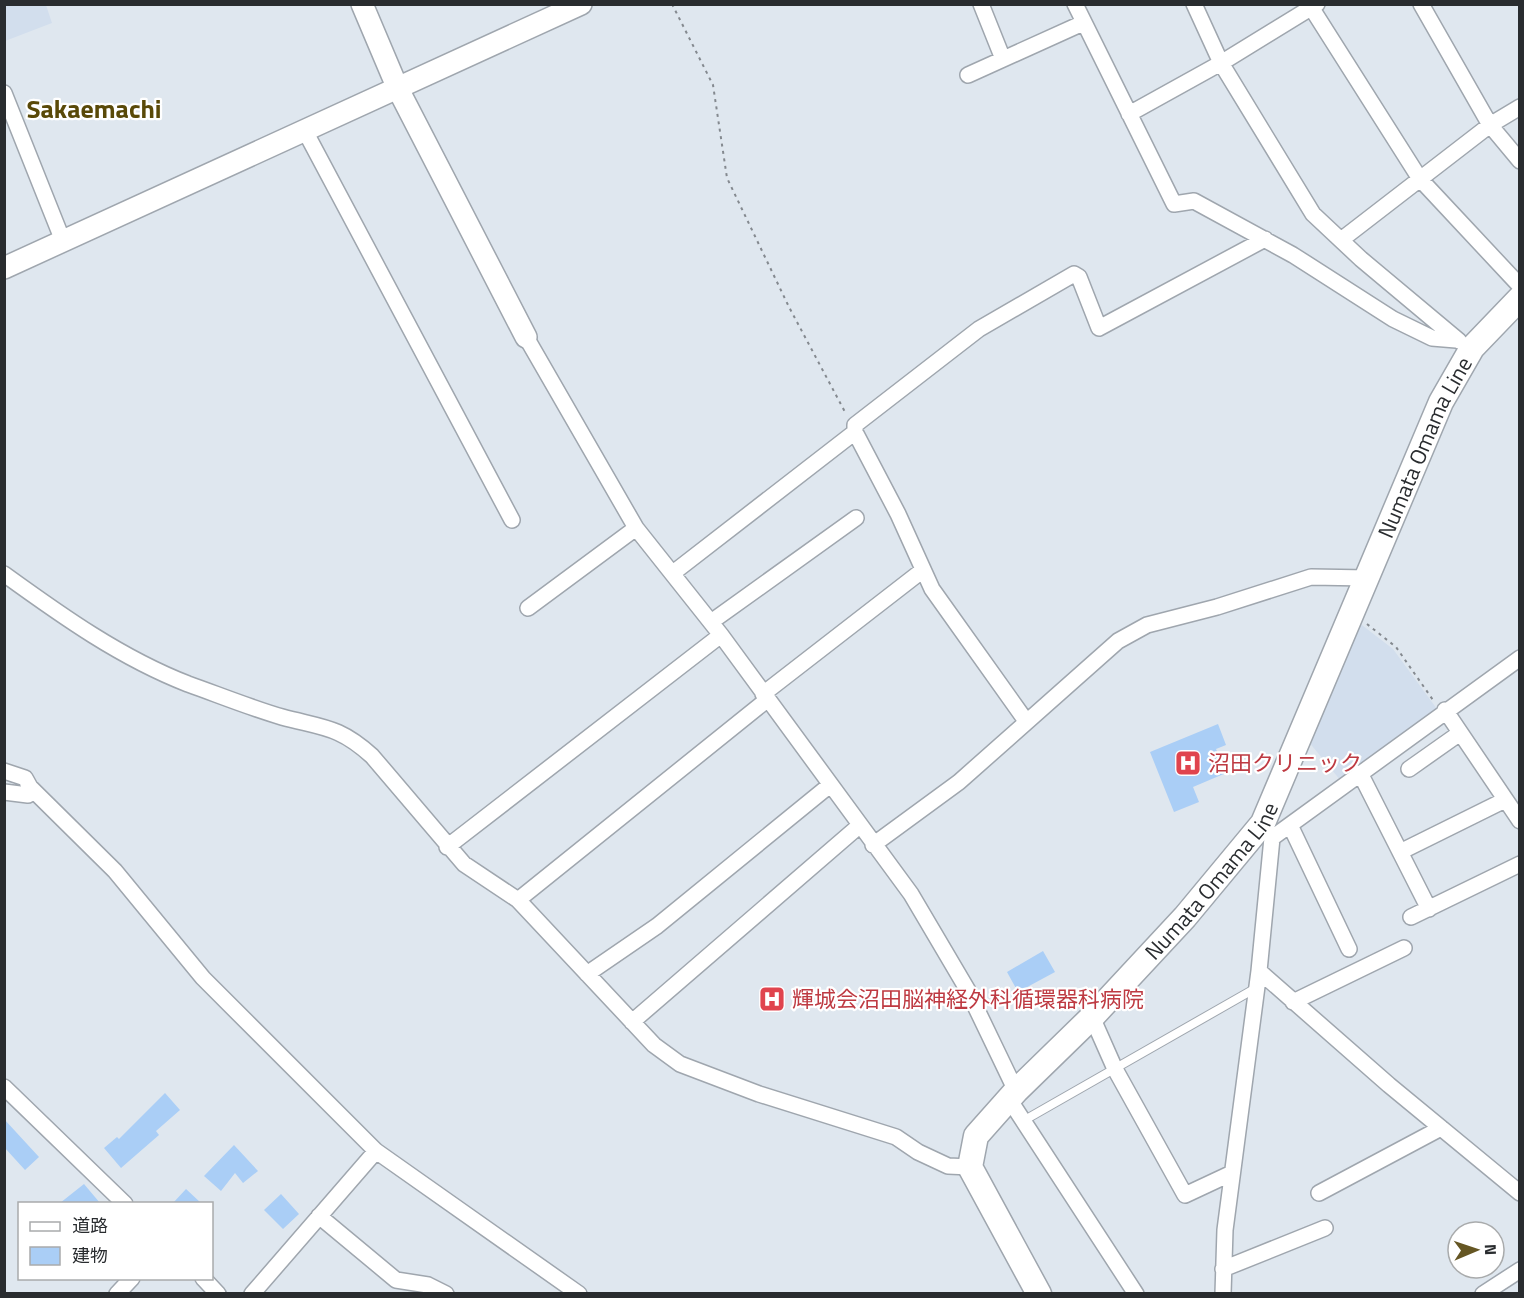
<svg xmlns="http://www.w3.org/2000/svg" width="1524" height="1298" font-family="'Titillium Web','Noto Sans JP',sans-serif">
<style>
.built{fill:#d2deed}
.building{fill:#aacef6}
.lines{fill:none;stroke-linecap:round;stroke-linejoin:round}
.lane-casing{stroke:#9fa6ae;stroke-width:10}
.street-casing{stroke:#9fa6ae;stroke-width:18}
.secondary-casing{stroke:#9fa6ae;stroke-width:24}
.primary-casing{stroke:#9fa6ae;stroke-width:27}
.path{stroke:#84898f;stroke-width:2;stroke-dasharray:3 4.5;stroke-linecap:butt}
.lane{stroke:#fff;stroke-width:8}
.street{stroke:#fff;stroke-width:15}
.secondary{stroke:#fff;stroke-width:21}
.primary{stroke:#fff;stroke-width:24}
.labels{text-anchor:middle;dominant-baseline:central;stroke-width:4.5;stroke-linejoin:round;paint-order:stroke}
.street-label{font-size:22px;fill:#292c2f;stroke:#fff}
.health-label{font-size:22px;fill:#be3a42;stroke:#fff;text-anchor:start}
.quarter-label{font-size:26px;font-weight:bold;fill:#594908;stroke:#fff}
</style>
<rect width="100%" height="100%" fill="#dfe7ef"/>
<path class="built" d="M5,4L46,5L52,23L5,41Z
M1358,622L1393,649L1437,709L1341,781L1308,741Z"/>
<path class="building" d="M1218,724L1226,745L1216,749L1226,773L1193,787L1199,802L1174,812L1150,752Z
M1043,951L1055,972L1018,992L1007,972Z
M165,1093L180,1110L156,1131L159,1135L121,1168L104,1148L117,1137L119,1139Z
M4,1119L39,1157L25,1170L4,1147Z
M234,1145L258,1171L243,1183L235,1173L221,1191L204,1176Z
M84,1184L100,1203H60Z
M186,1189L201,1203H173Z
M281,1194L299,1214L283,1229L264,1210Z"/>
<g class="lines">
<defs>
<path id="lane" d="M1023,1121L1256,988"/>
<path id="street" d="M981,4L1003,59
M1075,4L1174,204L1194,201L1293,255L1393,319L1432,338L1456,340
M1194,4L1221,63L1313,214L1361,259L1459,341
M1309,4L1420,179L1520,286
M1421,4L1490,125L1520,161
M968,75L1083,23
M4,93L63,241
M1129,114L1221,63L1317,4
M305,131L512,520
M1341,240L1490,125L1520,107
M526,337L636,528L721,635L911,894L967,989L1016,1091
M673,573L855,432
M4,574C62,616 121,658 188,684C219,695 251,708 282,717C323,728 339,726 372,756L464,864L518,900L654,1045L680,1064L759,1094L896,1137L918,1152L948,1166L970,1167
M528,608L636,528
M711,622L856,518
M763,694L923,570
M1445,710L1520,821
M1026,721L932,589L898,514L855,432V425L979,329L1074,274L1079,277L1099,328L1265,239
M1409,769L1460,733
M4,771L25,778L30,787L28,795L4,792
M1360,773L1429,909
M30,787L115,871L203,978L376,1151L579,1294
M1263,823L1272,838L1259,971L1389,1085L1520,1193
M1290,825L1349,949
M1272,838L1520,658
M873,845L959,782L1118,641L1147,625L1217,607L1311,577L1368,578
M447,847L721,635
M1400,852L1505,800
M518,900L768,699
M1411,917L1520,864
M587,974L657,926L830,785
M1293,1002L1404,948
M1092,1017L1115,1069L1185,1195L1232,1173
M632,1022L859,826
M4,1087L125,1204
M1009,1099L1136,1294
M1319,1193L1441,1128
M319,1216L396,1280L428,1285L446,1294
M1223,1269L1325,1228
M203,1278L218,1294
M117,1294L132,1278
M252,1294L376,1151
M1223,1294L1225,1230L1259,971
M1483,1294L1520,1270"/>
<path id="secondary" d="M362,4L398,89L526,337
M4,268L581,4"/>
<g id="primary">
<path id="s1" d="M1039,1294L970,1167L976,1136L1016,1091L1092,1017L1185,917L1263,823L1441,402L1472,348L1520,298"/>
</g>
</defs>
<use href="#lane" class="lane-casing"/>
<use href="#street" class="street-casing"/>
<use href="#secondary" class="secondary-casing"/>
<use href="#primary" class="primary-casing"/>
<path class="path" d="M672,4L713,85L727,178L789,307L845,412
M1367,624L1396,647L1433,700"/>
<use href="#lane" class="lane"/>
<use href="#street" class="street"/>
<use href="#secondary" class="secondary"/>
<use href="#primary" class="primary"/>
</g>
<defs>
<symbol id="hospital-square" viewBox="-11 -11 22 22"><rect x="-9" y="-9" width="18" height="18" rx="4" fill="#e0444e" stroke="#fff"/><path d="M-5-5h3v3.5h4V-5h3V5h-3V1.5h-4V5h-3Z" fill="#fff"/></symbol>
</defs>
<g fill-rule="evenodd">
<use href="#hospital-square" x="1173" y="748" width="30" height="30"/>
<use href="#hospital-square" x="757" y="984" width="30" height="30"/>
</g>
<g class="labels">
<g class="street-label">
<text stroke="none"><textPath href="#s1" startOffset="1010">Numata Omama Line</textPath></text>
<text stroke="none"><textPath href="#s1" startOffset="524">Numata Omama Line</textPath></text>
</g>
<g class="health-label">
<text x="1208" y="763">沼田クリニック</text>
<text x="792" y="999">輝城会沼田脳神経外科循環器科病院</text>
</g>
<g class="quarter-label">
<text x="94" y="108">Sakaemachi</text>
</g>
</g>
<rect width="1524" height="1298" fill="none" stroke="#292c2f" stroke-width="12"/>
<rect x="18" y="1202" width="195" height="78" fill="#ffffff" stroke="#a9abac" stroke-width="1.5"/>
<rect x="30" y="1222" width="30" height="9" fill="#ffffff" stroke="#a9abac" stroke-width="1.5"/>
<text x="72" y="1232" font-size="18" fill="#292c2f">道路</text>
<rect x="30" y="1247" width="30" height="18" fill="#aacef6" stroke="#a9abac" stroke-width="1.5"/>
<text x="72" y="1262" font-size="18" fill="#292c2f">建物</text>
<g transform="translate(1476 1250) rotate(88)"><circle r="28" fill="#ffffff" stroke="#a9abac" stroke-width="1.5"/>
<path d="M0-4.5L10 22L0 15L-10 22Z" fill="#655623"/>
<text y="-9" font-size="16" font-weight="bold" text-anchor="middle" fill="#292c2f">N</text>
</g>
</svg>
